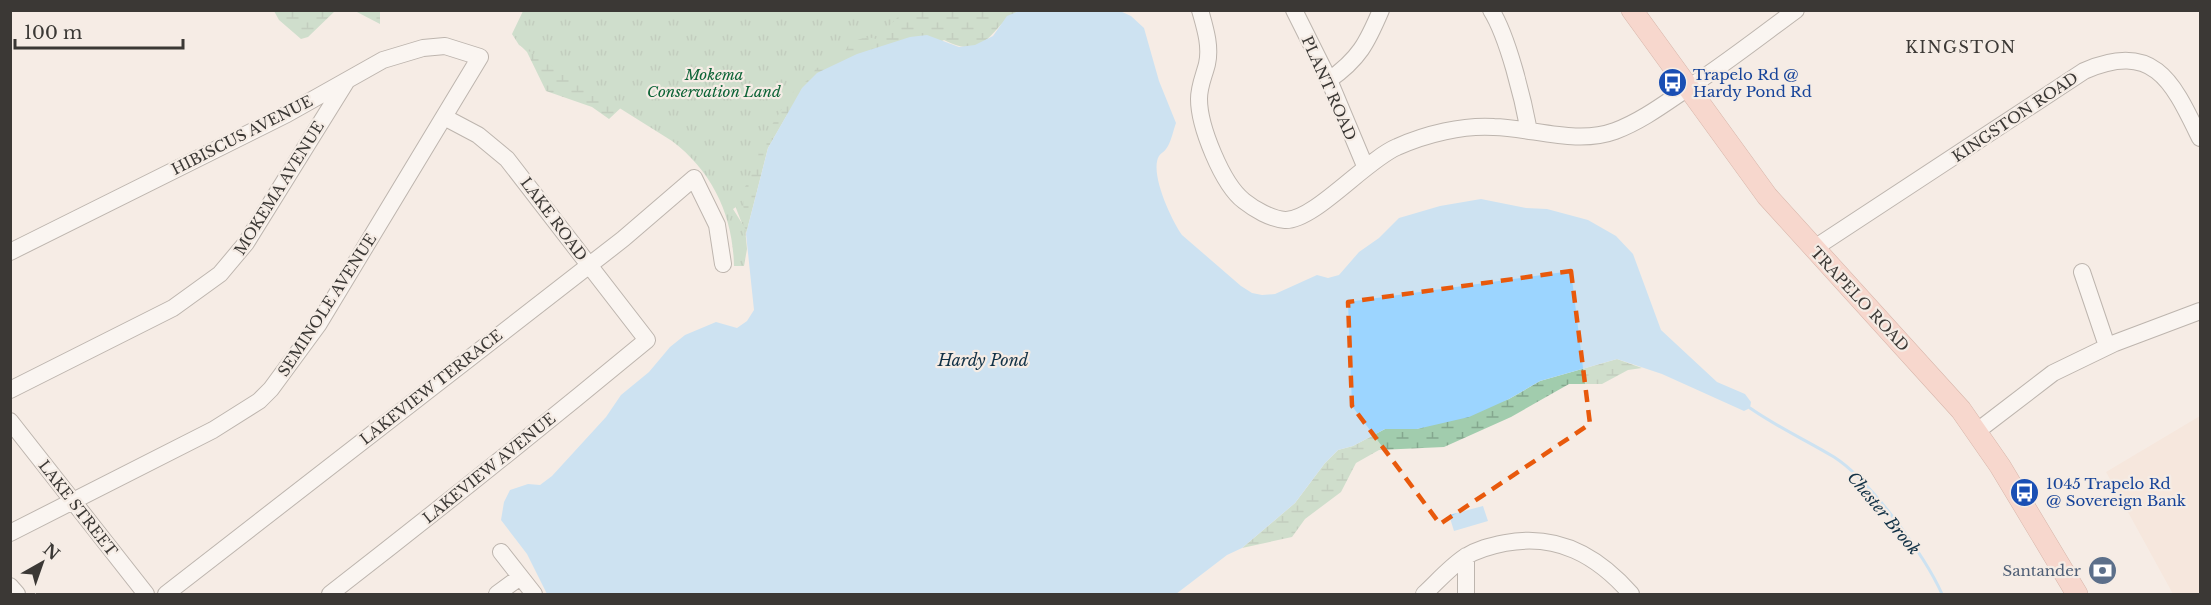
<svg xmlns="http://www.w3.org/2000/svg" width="2211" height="605" font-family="'Libre Baskerville',serif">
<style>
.commercial{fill:#f5dfd2}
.wetland{fill:url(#wetland-marsh)}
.park{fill:url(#park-tufts)}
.water{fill:#9cd5ff}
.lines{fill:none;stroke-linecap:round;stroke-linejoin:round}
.stream{stroke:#9cd5ff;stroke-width:3}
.minor-casing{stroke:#79716b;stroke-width:18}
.major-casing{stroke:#b37262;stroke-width:22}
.minor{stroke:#fff;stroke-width:16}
.major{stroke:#f8bdb0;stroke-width:21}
.marked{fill:none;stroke:#e8590c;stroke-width:4.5;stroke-dasharray:12 8;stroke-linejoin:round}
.labels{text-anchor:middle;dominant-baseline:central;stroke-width:4.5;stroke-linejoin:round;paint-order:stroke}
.park-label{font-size:15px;font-style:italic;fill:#0d6437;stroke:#f5ece5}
.transit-label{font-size:15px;fill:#164399;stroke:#f5ece5;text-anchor:start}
.street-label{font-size:15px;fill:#3b3835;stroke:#f5ece5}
.service-label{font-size:15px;fill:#4e5e75;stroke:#f5ece5;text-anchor:end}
.neighbourhood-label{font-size:16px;letter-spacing:1.5px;fill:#3b3835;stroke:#f5ece5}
.water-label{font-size:16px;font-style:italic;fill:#113146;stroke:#f5ece5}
</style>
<defs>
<pattern id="wetland-marsh" width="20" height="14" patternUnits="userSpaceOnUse" patternTransform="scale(1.5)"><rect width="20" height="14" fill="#a1ccad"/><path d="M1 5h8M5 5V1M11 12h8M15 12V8" fill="none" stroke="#84a78e"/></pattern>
<pattern id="park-tufts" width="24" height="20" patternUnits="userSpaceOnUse" patternTransform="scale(1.5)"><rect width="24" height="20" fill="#a1ccad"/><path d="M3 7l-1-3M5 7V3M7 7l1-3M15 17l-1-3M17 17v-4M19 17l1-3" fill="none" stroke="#84a78e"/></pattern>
</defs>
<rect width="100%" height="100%" fill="#f5ece5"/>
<path class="commercial" d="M2200,416V594H2173L2106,472Z"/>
<path class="wetland" d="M274,11H335L308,37L301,39L279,20Z
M355,11H380V24Z
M526,11H1019C989,25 989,63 944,40L787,115L768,148L746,234L729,190L642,88L609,119L592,107L546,91L527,52L521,46Z
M1617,359L1642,368L1628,370L1602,384H1569L1511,417L1444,447L1379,450L1356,463L1341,492L1305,519L1292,537L1242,548L1295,503L1325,463L1338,450L1353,446L1385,429H1417L1509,399L1540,381Z"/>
<path class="park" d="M880,11H904L876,39C868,36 854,39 848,46C845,49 845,55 843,60L832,65L816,68L811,77L792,93L761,142L756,166L745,187L743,204L745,216L736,207L733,209L745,228L747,249L744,266H734C733,216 713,172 672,141L519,45L512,34L523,11Z"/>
<path class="water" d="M1019,11H1120L1131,16L1144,28L1159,81L1176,123C1173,131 1171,143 1166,149C1164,152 1161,153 1159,156C1149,173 1172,221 1182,235L1241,286L1252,293L1262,295L1275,294L1317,275L1328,278L1339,275L1359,252L1379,238L1399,218L1440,206L1481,199L1526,208L1547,209L1588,220L1616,236L1633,254L1661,330L1717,382L1745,394L1751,402L1750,408L1744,411L1662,374L1617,359L1540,381L1509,399L1469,417L1417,429H1385L1353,446L1338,450L1325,463L1295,503L1242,548L1227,555L1176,594H547L527,554L501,520L504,502L510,490L528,484L540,485L552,476L606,417L621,395L649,372L670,347L685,335L716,322L737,328L747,321L754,310L746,234L768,148L802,88L817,73L857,54L910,37L927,35L959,47L975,45L993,36L1007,16Z
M1483,506L1488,521L1454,531L1449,515Z"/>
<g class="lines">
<path class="stream" d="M1750,408C1777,427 1806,440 1834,457C1870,480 1925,556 1942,594"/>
<defs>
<path id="minor" d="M1200,10C1205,28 1211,46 1207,64C1204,76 1199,86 1199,99C1199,126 1222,184 1244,201C1254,209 1271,219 1285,220C1314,221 1366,160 1397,147C1426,134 1463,125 1494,127C1533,128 1577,145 1615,131C1639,122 1660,107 1682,92C1721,67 1758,38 1796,10
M1294,10L1329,80L1365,166
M1491,10C1508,37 1523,99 1529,131
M1329,80C1359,59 1367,43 1381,10
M1813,249L2084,71C2155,40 2173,83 2200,138
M10,252L287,114L383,60L423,48L445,46L480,57L318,325L271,389L259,401L213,430L10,533
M2082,272L2107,346
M10,390L173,308L220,274L246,243L346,82
M10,421L146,594
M1976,432L2053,373L2115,343L2200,311
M501,552L534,594
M10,586L17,594
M166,594L623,239L694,178L717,225L723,264
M330,594C437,511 543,426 647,340L507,159L478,135L444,117
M497,594L520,577
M1424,594C1437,582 1450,567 1465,557C1478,549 1490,546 1505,543C1557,533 1597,555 1631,594
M1466,594V556"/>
<path id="major" d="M1632,10L1767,196L1961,410L2000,466L2077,594"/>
</defs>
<use href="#minor" class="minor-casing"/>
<use href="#major" class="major-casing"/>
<use href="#minor" class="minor"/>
<use href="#major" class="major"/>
</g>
<path d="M0 0H2211V605H0ZM1571,271L1590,424L1440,524L1352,406L1348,302Z" fill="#f5ece5" fill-opacity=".55" fill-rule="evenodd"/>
<path class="marked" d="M1571,271L1590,424L1440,524L1352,406L1348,302Z"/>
<defs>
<symbol id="bus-disc" viewBox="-11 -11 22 22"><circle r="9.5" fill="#1a4fb4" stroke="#f5ece5"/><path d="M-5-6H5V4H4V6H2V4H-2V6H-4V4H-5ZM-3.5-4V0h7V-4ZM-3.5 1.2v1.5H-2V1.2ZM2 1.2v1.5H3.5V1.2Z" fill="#fff"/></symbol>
<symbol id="bank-disc" viewBox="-11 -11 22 22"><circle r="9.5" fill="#5c6f8a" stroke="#f5ece5"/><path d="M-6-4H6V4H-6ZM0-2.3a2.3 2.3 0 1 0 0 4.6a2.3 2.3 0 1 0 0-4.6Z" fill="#fff"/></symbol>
</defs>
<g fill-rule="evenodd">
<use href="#bus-disc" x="1656" y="66" width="33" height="33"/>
<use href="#bus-disc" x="2008" y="476" width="33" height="33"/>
<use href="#bank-disc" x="2086" y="554" width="33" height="33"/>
</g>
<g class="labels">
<g class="park-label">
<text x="714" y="74">Mokema<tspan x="714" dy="17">Conservation Land</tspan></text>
</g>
<g class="transit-label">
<text x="1693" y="74">Trapelo Rd @<tspan x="1693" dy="17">Hardy Pond Rd</tspan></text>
<text x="2046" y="483">1045 Trapelo Rd<tspan x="2046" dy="17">@ Sovereign Bank</tspan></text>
</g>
<g class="street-label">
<text transform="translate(1329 88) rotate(66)">PLANT ROAD</text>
<text transform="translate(2015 117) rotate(-34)">KINGSTON ROAD</text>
<text transform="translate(242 135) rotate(-27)">HIBISCUS AVENUE</text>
<text transform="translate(279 188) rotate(-58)">MOKEMA AVENUE</text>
<text transform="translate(554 219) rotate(53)">LAKE ROAD</text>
<text transform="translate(1860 299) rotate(47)">TRAPELO ROAD</text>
<text transform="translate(327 305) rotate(-57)">SEMINOLE AVENUE</text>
<text transform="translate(431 387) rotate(-38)">LAKEVIEW TERRACE</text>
<text transform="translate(489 468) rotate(-39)">LAKEVIEW AVENUE</text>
<text transform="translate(78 508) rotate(52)">LAKE STREET</text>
</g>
<g class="service-label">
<text x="2081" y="570">Santander</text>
</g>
<g class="neighbourhood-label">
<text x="1961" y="47">KINGSTON</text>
</g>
<g class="water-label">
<text x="983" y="360">Hardy Pond</text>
<text transform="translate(1884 513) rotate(50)">Chester Brook</text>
</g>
</g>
<rect width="2211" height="605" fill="none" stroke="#3b3835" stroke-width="24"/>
<g transform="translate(42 563) rotate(40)" stroke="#f5ece5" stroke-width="4.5" paint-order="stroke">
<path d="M0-4.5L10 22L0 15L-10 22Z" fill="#3b3835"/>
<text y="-9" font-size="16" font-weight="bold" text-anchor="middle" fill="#3b3835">N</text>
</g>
<path d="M15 39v9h168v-9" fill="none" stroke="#3b3835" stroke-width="3"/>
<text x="24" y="39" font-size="18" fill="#3b3835" stroke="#f5ece5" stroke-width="4.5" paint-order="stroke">100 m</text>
</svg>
